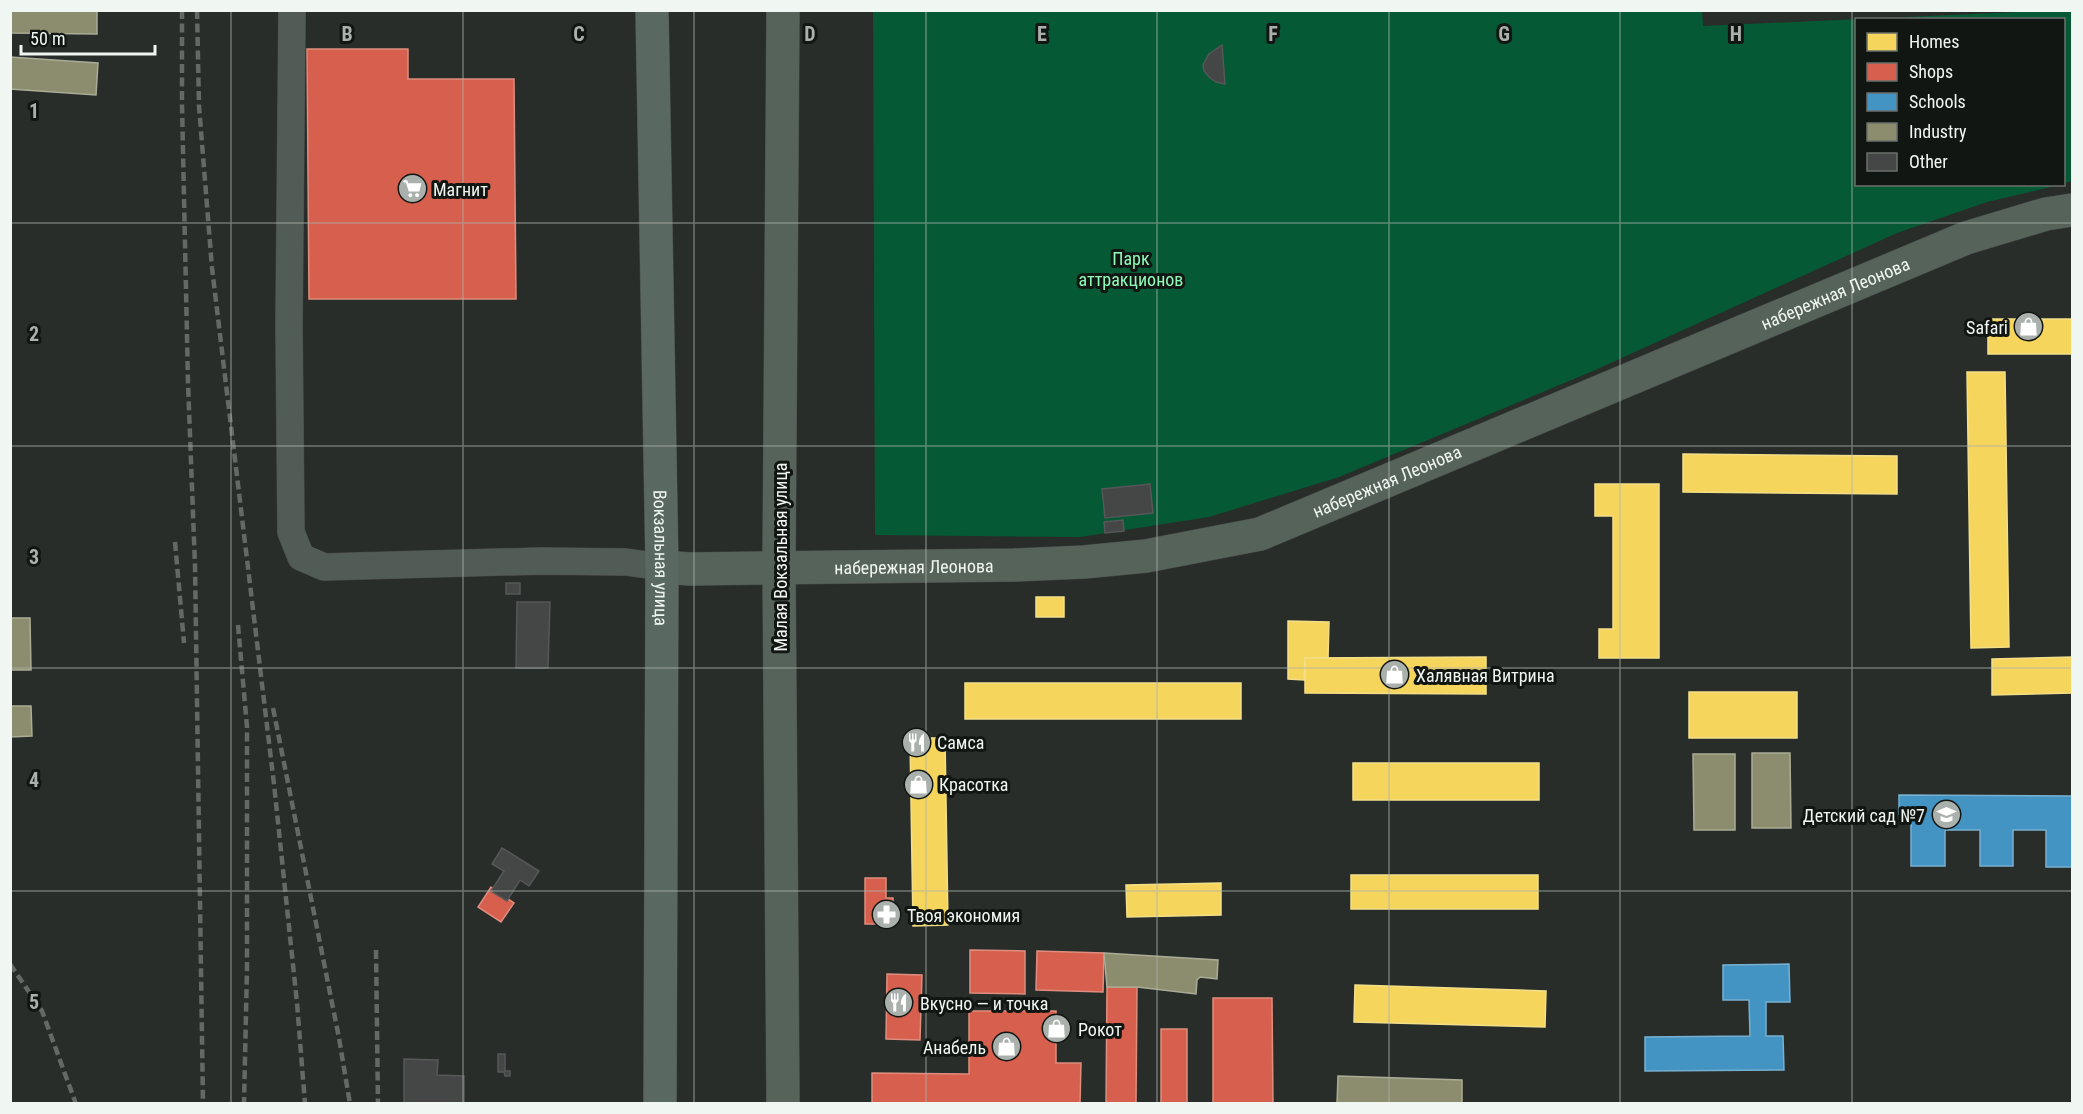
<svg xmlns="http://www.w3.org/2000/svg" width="2083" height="1114" font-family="'Roboto Condensed',sans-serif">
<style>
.green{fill:#055a35}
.homes{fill:#f6d55c;stroke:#f4df89;stroke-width:1.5}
.shops{fill:#d6604d;stroke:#de8d7e;stroke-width:1.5}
.schools{fill:#4393c3;stroke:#77b1d1;stroke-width:1.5}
.industry{fill:#8c8c6e;stroke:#aaac96;stroke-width:1.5}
.building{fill:#454646;stroke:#565758;stroke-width:1.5}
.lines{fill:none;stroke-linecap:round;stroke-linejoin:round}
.minor-casing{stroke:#454846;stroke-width:28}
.major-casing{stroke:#454846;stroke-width:34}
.highway-casing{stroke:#454846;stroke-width:34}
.minor{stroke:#525c56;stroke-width:27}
.major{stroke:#55635a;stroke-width:33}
.highway{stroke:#596860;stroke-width:33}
.rail{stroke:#646966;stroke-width:4.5;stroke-dasharray:9 4.5;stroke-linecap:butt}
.grid{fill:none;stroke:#aab0ac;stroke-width:1.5;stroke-opacity:0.55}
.labels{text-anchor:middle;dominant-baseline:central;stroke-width:6;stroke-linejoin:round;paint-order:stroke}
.poi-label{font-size:18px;fill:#f0f6f2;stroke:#121613;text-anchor:start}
.park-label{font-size:18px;fill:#8efbb9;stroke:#121613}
.street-label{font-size:18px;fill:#f0f6f2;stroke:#121613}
.grid-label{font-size:20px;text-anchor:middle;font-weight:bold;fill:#aab0ac;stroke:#121613;stroke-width:6;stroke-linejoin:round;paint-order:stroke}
</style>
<rect width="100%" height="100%" fill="#282d2a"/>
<path class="green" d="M1702,10L1703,26L2039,11H2072V181L2064,183V20H1856V184L2059,185L1987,202L1897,233L1593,371L1339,477L1209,517L1080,537L875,535L873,11Z"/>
<path class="homes" d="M1988,319H2072V354H1988Z
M1967,372H2005L2009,647L1971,648Z
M1683,454L1897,456V494L1683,492Z
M1595,484H1659V658H1599V629H1613V516H1595Z
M1036,597H1064V617H1036Z
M1288,621L1329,622L1328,658H1305L1304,680L1288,679Z
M1486,657V694L1305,693V658Z
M2072,657V693L1992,695V659Z
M965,683H1241V719H965Z
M1689,692H1797V738H1689Z
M910,738H945L948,925L913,926Z
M1353,763H1539V800H1353Z
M1351,875H1538V909H1351Z
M1221,883V915L1127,917L1126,885Z
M1355,985L1546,991L1545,1027L1354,1022Z"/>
<path class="shops" d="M307,49H408V79H514L516,299H309Z
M865,878H886V898H893V924H865Z
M491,887L514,903L501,922L478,907Z
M970,950L1025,951V994L970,993Z
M1037,951L1104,953L1103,992L1036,990Z
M887,974L922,975L920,1040L886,1039Z
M1107,987H1137L1136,1104H1106Z
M1213,998H1272L1273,1104H1213Z
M969,1011H1056V1063H1081L1080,1104H872V1073L969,1074Z
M1161,1029H1187V1104H1161Z"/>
<path class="schools" d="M1899,795L2072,796V867H2046V830H2013V866H1980V830H1945V866H1911V814H1899Z
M1789,964L1790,1002H1766V1036H1783L1784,1070L1645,1071V1037L1750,1036L1749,1000H1723V965Z"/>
<path class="industry" d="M10,10H97V34L10,33Z
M10,57L98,63L96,95L10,89Z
M10,618H30L31,670H10Z
M10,706H31L32,736L10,737Z
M1752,753H1790L1791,828H1752Z
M1693,754H1735V830H1694Z
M1104,953L1218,960L1217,979L1200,977L1197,980L1196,994L1137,987H1107Z
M1338,1076L1462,1080V1104H1337Z"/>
<path class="building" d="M1222,45L1225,84L1216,82L1209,77L1204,71L1203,65L1209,54Z
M1150,484L1153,513L1105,518L1102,489Z
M1123,520L1124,531L1105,533L1104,522Z
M506,583H520V594H506Z
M517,602H550L548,668H516Z
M502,848L539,871L529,886L520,880L507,901L491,891L504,871L492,864Z
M498,1054H505V1071H510V1076H505L504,1072H498Z
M404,1059L438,1060L437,1075L464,1076V1104H404Z"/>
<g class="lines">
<defs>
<path id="minor" d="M292,10L289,326L291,532L301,557L324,567L541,561L626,562L662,567"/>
<g id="major">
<path d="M783,10L779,567L783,1104"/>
<path id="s1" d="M662,567L690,569L1014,565L1084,562L1146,556L1260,534L1966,238L2046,214L2072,210"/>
</g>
<g id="highway">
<path id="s2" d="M652,10L662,567L660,1104"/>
</g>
</defs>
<use href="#minor" class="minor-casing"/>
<use href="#major" class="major-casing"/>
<use href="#highway" class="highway-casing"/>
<use href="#minor" class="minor"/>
<use href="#major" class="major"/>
<use href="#highway" class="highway"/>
<path class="rail" d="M182,10V104L188,383L195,566L203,1104
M197,10L199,106L212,268L274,784L297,1003L305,1104
M175,542L184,643
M238,625L247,727V968L244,1104
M273,708L339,1038L350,1104
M376,950L378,1104
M10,964L42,1011L76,1104"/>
</g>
<path class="grid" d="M231,10V1104M463,10V1104M694,10V1104M926,10V1104M1157,10V1104M1389,10V1104M1620,10V1104M1852,10V1104M10,223H2072M10,446H2072M10,668H2072M10,891H2072"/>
<defs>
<symbol id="supermarket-disc" viewBox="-11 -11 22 22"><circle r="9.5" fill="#aab0ac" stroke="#121613"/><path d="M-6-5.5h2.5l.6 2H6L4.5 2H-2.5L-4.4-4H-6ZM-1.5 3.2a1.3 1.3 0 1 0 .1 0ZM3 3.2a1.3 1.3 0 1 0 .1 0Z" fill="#fff"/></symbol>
<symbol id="shop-disc" viewBox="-11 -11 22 22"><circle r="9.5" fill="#aab0ac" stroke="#121613"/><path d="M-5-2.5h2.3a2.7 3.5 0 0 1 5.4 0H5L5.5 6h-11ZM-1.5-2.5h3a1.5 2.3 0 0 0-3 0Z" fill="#fff"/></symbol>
<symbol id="restaurant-disc" viewBox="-11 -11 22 22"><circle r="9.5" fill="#aab0ac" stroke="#121613"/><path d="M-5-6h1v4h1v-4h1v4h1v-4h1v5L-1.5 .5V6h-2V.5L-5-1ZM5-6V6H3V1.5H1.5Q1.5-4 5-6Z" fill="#fff"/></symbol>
<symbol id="school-disc" viewBox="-11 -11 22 22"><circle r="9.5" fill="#aab0ac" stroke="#121613"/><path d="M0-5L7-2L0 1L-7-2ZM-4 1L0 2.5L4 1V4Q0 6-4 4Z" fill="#fff"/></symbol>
<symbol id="pharmacy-disc" viewBox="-11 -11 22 22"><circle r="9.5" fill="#aab0ac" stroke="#121613"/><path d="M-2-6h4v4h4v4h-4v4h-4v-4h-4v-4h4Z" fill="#fff"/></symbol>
</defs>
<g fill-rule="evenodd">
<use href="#supermarket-disc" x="396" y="172" width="33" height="33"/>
<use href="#shop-disc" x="2012" y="310" width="33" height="33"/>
<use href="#shop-disc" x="1378" y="658" width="33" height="33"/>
<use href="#restaurant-disc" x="900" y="726" width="33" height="33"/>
<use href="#shop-disc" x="902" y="768" width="33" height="33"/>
<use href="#school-disc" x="1930" y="798" width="33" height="33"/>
<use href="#pharmacy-disc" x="870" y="898" width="33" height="33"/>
<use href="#restaurant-disc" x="882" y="986" width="33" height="33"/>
<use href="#shop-disc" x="1040" y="1012" width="33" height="33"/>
<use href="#shop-disc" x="990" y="1030" width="33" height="33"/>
</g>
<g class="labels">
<g class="poi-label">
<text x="433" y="189">Магнит</text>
<text x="2008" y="327" text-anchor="end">Safari</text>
<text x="1416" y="675">Халявная Витрина</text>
<text x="937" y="742">Самса</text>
<text x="939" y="784">Красотка</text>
<text x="1925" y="815" text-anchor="end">Детский сад №7</text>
<text x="907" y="915">Твоя экономия</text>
<text x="920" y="1003">Вкусно — и точка</text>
<text x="1078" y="1029">Рокот</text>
<text x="986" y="1047" text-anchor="end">Анабель</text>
</g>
<g class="park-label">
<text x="1131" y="258">Парк<tspan x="1131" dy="21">аттракционов</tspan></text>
</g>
<g class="street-label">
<text stroke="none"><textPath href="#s1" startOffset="1224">набережная Леонова</textPath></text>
<text stroke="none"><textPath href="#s1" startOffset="738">набережная Леонова</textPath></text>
<text stroke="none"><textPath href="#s2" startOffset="548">Вокзальная улица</textPath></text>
<text transform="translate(780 557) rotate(-90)">Малая Вокзальная улица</text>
<text stroke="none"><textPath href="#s1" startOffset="252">набережная Леонова</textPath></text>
</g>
</g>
<g class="grid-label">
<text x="347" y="41">B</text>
<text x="579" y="41">C</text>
<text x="810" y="41">D</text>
<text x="1042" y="41">E</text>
<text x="1273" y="41">F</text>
<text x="1504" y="41">G</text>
<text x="1736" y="41">H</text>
<text x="34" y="118">1</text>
<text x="34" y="341">2</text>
<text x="34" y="564">3</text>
<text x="34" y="787">4</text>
<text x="34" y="1009">5</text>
</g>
<rect width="2083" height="1114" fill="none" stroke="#f0f6f2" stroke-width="24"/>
<rect x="1855" y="18" width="210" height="168" fill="#121613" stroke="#6b706c" stroke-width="1.5"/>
<rect x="1867" y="33" width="30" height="18" fill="#f6d55c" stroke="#6b706c" stroke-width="1.5"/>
<text x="1909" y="48" font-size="18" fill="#f0f6f2">Homes</text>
<rect x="1867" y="63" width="30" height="18" fill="#d6604d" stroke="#6b706c" stroke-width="1.5"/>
<text x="1909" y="78" font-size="18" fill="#f0f6f2">Shops</text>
<rect x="1867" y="93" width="30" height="18" fill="#4393c3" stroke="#6b706c" stroke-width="1.5"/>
<text x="1909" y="108" font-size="18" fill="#f0f6f2">Schools</text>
<rect x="1867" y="123" width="30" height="18" fill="#8c8c6e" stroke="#6b706c" stroke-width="1.5"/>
<text x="1909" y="138" font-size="18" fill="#f0f6f2">Industry</text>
<rect x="1867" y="153" width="30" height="18" fill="#454646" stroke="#6b706c" stroke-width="1.5"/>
<text x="1909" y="168" font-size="18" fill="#f0f6f2">Other</text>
<path d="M21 45v9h134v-9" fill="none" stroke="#f0f6f2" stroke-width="3"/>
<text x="30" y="45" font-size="18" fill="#f0f6f2" stroke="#121613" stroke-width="4.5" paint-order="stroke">50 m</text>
</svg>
